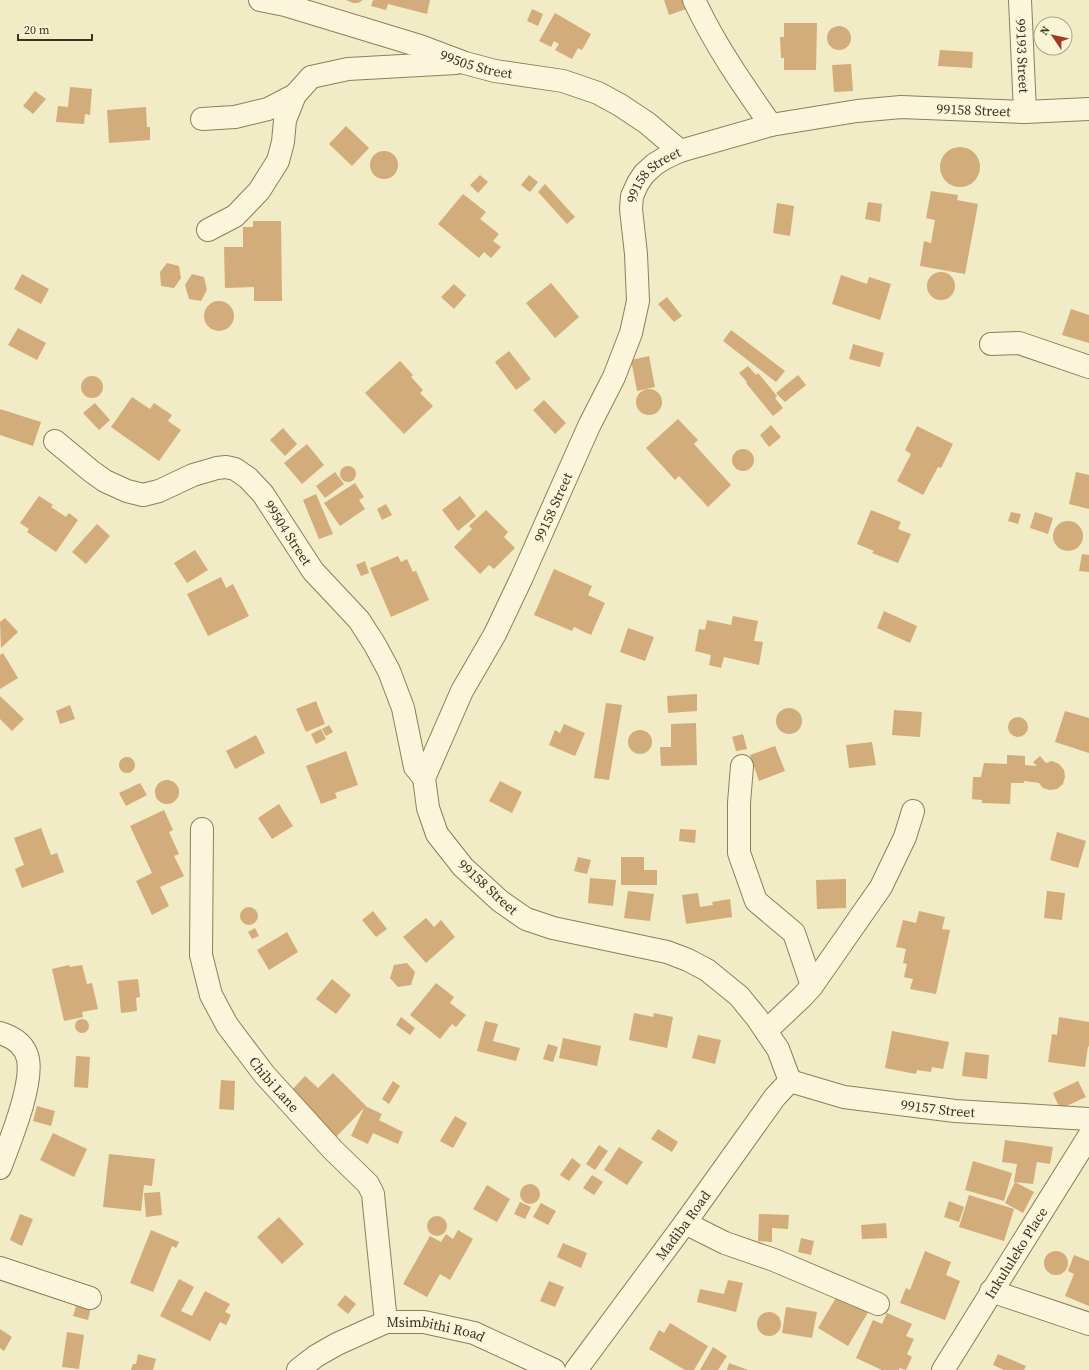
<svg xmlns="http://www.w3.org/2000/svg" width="1089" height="1370" font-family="'Source Serif 4',serif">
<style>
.building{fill:#d2ac7a}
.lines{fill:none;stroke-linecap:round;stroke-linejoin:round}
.minor-casing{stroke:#8e7e5a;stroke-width:24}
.minor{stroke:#fbf6db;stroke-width:22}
.labels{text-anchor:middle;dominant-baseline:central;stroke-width:4;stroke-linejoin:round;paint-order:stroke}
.street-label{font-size:14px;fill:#3e331f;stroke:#f8f4d6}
</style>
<rect width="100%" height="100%" fill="#f1ebc6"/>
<path class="building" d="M346,0H363L358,3H353Z
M373,0H430L427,14L388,4L386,10L371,6Z
M664,0H683L686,9L669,15Z
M532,9L543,14L538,26L527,21Z
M555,13L591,34L582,50L578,48L572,59L555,50L559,44L554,41L551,47L539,41Z
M784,23H817L816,70H784V58H781L780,37H784Z
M827 38a12 12 0 1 1 24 0a12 12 0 1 1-24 0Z
M940,50L973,52L972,68L938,66Z
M851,64L853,91L834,92L832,65Z
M70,87L92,89L90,115L85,114L84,124L56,122L58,106L68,107Z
M35,91L46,99L33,114L23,106Z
M146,107L147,127H150V140L109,143L107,110Z
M346,126L369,148L352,166L329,144Z
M940 167a20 20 0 1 1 40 0a20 20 0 1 1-40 0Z
M370 165a14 14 0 1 1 28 0a14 14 0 1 1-28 0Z
M480,175L488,182L478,193L470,185Z
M529,175L538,182L530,192L521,185Z
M545,184L575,217L567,224L538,192Z
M931,191L958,195L957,200L978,204L965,274L920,266L924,241L931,243L935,220L926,218Z
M463,194L486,212L480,219L499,234L493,241L501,247L491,258L484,252L479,258L438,224Z
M868,202L882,204L880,222L865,219Z
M777,203L794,206L790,236L773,233Z
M253,221H281L282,301H254V287L225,288L224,247H243V227H253Z
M167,263L179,266L181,278L174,288L161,286L160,272Z
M927 286a14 14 0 1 1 28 0a14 14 0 1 1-28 0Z
M22,274L49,289L41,304L14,289Z
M192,274L204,277L207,290L201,301L189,299L185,285Z
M841,275L867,284L869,277L891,284L880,320L832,304Z
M551,283L579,317L555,338L526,303Z
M454,284L466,295L454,309L441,297Z
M667,297L682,316L674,322L658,304Z
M204 316a15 15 0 1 1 30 0a15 15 0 1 1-30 0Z
M1071,309L1089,315V343L1062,335Z
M18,328L46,343L37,360L8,345Z
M731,330L785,371L776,382L723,341Z
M853,344L884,353L880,367L849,359Z
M509,351L531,379L516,390L495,362Z
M649,356L655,387L637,391L631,360Z
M400,361L413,375L411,377L423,390L420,393L433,406L404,434L365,393Z
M748,366L756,375L758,373L777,396L775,398L783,408L773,416L746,383L747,382L739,373Z
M798,375L806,385L785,402L776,393Z
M81 387a11 11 0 1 1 22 0a11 11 0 1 1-22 0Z
M636 402a13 13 0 1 1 26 0a13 13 0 1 1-26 0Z
M132,397L150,409L154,403L172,415L168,421L181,430L159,461L111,427Z
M544,400L566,423L555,434L533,410Z
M95,403L110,420L99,430L83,413Z
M0,409L41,422L33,446L0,435Z
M678,419L698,440L694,444L731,485L708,507L679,476L675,480L646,448Z
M771,425L781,437L769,447L760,435Z
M917,426L953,444L941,468L938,467L923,495L897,481L911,454L905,450Z
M283,428L297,444L285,456L270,440Z
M307,444L324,465L302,484L284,463Z
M732 460a11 11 0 1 1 22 0a11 11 0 1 1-22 0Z
M340 474a8 8 0 1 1 16 0a8 8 0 1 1-16 0Z
M335,472L344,484L325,498L316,486Z
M1076,472L1089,475V509L1069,504Z
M355,483L364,497L359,500L365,509L340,526L324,503Z
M316,494L333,534L319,539L303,500Z
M39,496L53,505L51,507L66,517L69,513L78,520L56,552L27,532L29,529L20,523Z
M460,496L476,516L458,531L442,510Z
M386,504L392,515L382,520L377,509Z
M486,510L508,532L504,537L515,548L494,569L489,565L480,574L454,547L472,529L469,526Z
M871,510L901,522L898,529L911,534L898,563L872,553L874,551L857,544Z
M1011,512L1021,514L1018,524L1008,521Z
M1035,512L1053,518L1048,534L1030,528Z
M1053 536a15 15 0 1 1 30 0a15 15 0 1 1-30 0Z
M97,524L110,536L86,564L72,552Z
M195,550L208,570L187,583L174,563Z
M1082,554L1089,555V572L1079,571Z
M398,556L401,562L407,559L413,572L416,571L429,600L391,617L370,568Z
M365,561L369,573L361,576L356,565Z
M554,569L592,586L588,595L605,603L591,635L574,627L572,631L534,615Z
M221,577L226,588L233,584L249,616L208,636L187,594Z
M884,611L917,626L910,643L877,628Z
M733,616L758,621L754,641L763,642L759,665L724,657L721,668L709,665L711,655L695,651L699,629L705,630L707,620L731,625Z
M5,618L18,632L1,648L0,622Z
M628,628L654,637L645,661L620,652Z
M3,653L18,678L0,689V655Z
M697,694V711L668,713L667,696Z
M0,696L24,719L12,731L0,719Z
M316,701L325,724L306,732L296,709Z
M606,703L622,705L609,780L594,778Z
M70,705L75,719L60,724L56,711Z
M776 721a13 13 0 1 1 26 0a13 13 0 1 1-26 0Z
M894,710L922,712L920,737L892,735Z
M1065,711L1089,718V753L1055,742Z
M1008 727a10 10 0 1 1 20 0a10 10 0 1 1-20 0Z
M696,723L697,765L661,766L660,747H671V724Z
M564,724L585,733L575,756L549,745L555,730L560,733Z
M329,725L333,732L326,736L322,729Z
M321,729L326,739L316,744L311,734Z
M628 742a12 12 0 1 1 24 0a12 12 0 1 1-24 0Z
M743,734L747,749L736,751L732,737Z
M256,735L265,753L235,769L226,751Z
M872,742L876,765L849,768L846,745Z
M775,746L785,771L759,781L750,755Z
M346,751L358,785L335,793L337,798L321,804L306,766Z
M1007,755L1025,756V765L1037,766L1033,762L1040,756L1046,763L1052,761L1059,764L1064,770L1065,777L1063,784L1057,789L1050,790L1043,788L1039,783L1024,781V783H1011L1010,804L982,803V800L972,799L973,777H981L984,763L1007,764Z
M119 765a8 8 0 1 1 16 0a8 8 0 1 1-16 0Z
M155 792a12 12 0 1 1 24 0a12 12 0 1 1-24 0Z
M500,781L522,792L512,813L489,801Z
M140,783L147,795L126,806L119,793Z
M279,804L293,826L272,839L258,818Z
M164,810L173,830L169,832L179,854L174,856L184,876L160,887L169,906L152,915L136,881L152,873L130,826Z
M41,828L51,855L57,853L64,872L22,888L15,869L24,865L14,838Z
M680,829L696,830L695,843L679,841Z
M1057,832L1086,841L1078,868L1050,860Z
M578,857L591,860L587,874L574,871Z
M621,857H644V870H657V885H621Z
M590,878L616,880L613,906L588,903Z
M846,879V908L817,909L816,880Z
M628,891L654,894L650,921L624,918Z
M1047,891L1065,893L1062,920L1044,918Z
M698,893L700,907L713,905L712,902L730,899L732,917L686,924L682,895Z
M240 916a9 9 0 1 1 18 0a9 9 0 1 1-18 0Z
M373,911L387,929L376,937L362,920Z
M919,911L945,917L942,929L950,930L936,994L910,989L913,979L904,977L907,964L903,963L906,949L896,947L903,920L916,923Z
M426,918L434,927L441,920L455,937L426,963L403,937Z
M255,928L259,936L252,939L248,932Z
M287,932L298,952L269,970L257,950Z
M407,963L415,972L411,985L398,987L390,978L394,965Z
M69,965L70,967L82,965L87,984L92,983L98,1009L82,1012L83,1017L64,1021L52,969Z
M138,979L140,997L136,998L137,1011L121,1013L118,981Z
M332,979L351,995L336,1014L316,999Z
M436,983L454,997L450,1003L466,1015L456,1027L452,1024L440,1039L410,1015Z
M634,1013L653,1017L654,1013L673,1017L667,1048L629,1040Z
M401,1017L415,1028L410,1035L396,1025Z
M1059,1017L1089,1022V1047L1088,1046L1085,1067L1048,1062L1052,1034L1057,1035Z
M75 1026a7 7 0 1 1 14 0a7 7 0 1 1-14 0Z
M485,1021L498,1024L493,1041L520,1048L516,1061L477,1051Z
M892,1031L949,1042L943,1069L932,1067L931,1072L917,1070L916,1074L885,1068Z
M698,1035L721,1040L715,1064L692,1058Z
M563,1038L601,1046L597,1066L559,1058Z
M548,1044L558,1047L553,1062L543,1059Z
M965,1052L989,1055L987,1079L962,1076Z
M76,1056L90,1057L88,1088L74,1087Z
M333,1073L366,1106L335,1138L289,1093L305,1076L318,1088Z
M221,1080L235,1081L234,1110L219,1109Z
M393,1081L400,1086L389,1104L382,1099Z
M1078,1081L1086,1097L1060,1109L1053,1093Z
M37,1106L55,1111L51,1126L33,1121Z
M365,1106L382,1114L379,1120L403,1132L398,1144L373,1133L368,1144L351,1136Z
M455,1116L467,1123L453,1148L440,1141Z
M658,1129L678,1142L672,1152L651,1139Z
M53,1133L87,1149L74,1177L40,1160Z
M1005,1140L1053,1147L1050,1164L1037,1162L1033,1184L1014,1182L1017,1164L1002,1162Z
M599,1145L608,1151L595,1170L586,1164Z
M619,1147L643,1162L627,1185L604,1170Z
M109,1154L155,1159L152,1186L144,1185L141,1211L103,1207Z
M572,1158L581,1165L569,1181L560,1175Z
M973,1161L1012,1173L1004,1201L965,1190Z
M592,1175L603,1182L594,1195L583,1188Z
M1015,1182L1034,1192L1023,1213L1005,1203Z
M520 1194a10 10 0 1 1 20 0a10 10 0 1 1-20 0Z
M487,1185L510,1199L497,1222L473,1209Z
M160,1192L162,1215L146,1217L144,1193Z
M969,1195L1014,1209L1004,1241L959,1227Z
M949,1201L964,1207L959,1222L944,1217Z
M520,1202L531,1207L525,1219L514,1214Z
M541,1203L556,1211L548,1225L533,1217Z
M20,1214L33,1219L22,1246L10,1240Z
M759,1214L789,1215L788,1229L772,1228V1242L758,1241Z
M427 1226a10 10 0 1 1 20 0a10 10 0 1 1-20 0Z
M279,1217L304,1244L282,1264L257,1237Z
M886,1223L887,1238L862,1239L861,1225Z
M151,1230L179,1242L176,1248L172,1246L153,1292L130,1283Z
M458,1230L473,1239L450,1280L440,1274L427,1297L403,1284L430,1236L441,1242L446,1234L453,1239Z
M801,1238L814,1241L811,1255L798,1252Z
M563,1243L587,1253L581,1268L557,1257Z
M925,1251L951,1262L946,1275L960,1281L945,1320L900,1303L906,1288L910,1290Z
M1044 1263a12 12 0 1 1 24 0a12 12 0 1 1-24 0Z
M1074,1255L1089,1261V1306L1065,1296L1074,1274L1068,1271Z
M179,1279L194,1287L181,1311L192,1316L205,1291L230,1304L225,1312L231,1315L226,1325L220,1322L210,1341L160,1316Z
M728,1280L743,1283L736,1312L697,1302L700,1289L724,1294Z
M549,1281L564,1287L555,1307L540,1301Z
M840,1291L870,1309L848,1346L818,1328Z
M345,1295L356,1304L348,1314L337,1305Z
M77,1303L91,1307L88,1320L73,1316Z
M786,1307L817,1312L812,1338L782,1333Z
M757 1324a12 12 0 1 1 24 0a12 12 0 1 1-24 0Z
M887,1313L912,1324L906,1336L914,1339L907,1354L912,1357L906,1370L899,1368V1370H882L856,1358L873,1320L882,1324Z
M670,1323L708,1346L694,1370H685L649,1349L659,1330L664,1333Z
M0,1329L12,1337L4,1351L0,1348Z
M67,1332L84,1335L79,1369L62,1367Z
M713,1347L727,1356L718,1370H700Z
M138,1354L156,1359L153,1370H131L133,1364H136Z
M998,1354L1026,1366L1024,1370H1004L993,1365Z
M729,1363L748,1370H727Z"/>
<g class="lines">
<defs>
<g id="minor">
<path id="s1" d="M260,0L285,5L420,46L465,63L495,71L563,81L598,93L620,105L647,123L680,151"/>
<path d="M694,0C715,45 742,84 771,125"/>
<path id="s2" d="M1020,0L1025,112"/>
<path d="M202,119L235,117L268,109L295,95"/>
<path d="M208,230L235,216L259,191L278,161L283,142L285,120L295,95L311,77L348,69L456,63"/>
<path d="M991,344L1019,343L1089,367"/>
<path id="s3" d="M55,441L91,471L105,481L127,491L143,495L159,491L193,475L217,468L226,467L235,469L248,478L263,494L313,571L359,620L375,645L389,671L403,708L415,767L424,778"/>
<path d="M742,766L739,803V853L756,901L794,933L812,986"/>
<path id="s4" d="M202,829L201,955L211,995L227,1025L264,1074L333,1150L368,1184L373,1194L386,1322"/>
<path d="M766,1031L802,997L812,986L881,887L905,837L913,811"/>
<path d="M0,1033C13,1037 25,1045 28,1059C33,1086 10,1141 0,1168"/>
<path id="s5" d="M790,1081L778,1049L757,1018L739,996L707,970L688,960L667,952L553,928L526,919L500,901L463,867L437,834L428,808L424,778L462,691L495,634L522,577L589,426L614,377L631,333L638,301L636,254L631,209L632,196L638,183L644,174L655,164L665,158L680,151L771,125L857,111L901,107L1025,112L1089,109"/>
<path id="s6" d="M790,1081L844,1097L955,1111L1089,1119"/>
<path d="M685,1223L725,1243L774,1260L878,1304"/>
<path d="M0,1268L90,1298"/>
<path d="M991,1291L1089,1324"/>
<path id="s7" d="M298,1370L316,1356L337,1344L386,1322H424L474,1333L554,1370"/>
<path id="s8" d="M576,1370L685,1223L775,1097L790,1081"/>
<path id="s9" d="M943,1370L1089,1136"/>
</g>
</defs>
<use href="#minor" class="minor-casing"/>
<use href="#minor" class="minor"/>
</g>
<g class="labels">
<g class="street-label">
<text stroke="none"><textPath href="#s2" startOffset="56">99193 Street</textPath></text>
<text stroke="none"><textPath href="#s1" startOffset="226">99505 Street</textPath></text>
<text stroke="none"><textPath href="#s5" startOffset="1508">99158 Street</textPath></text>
<text stroke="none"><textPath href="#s5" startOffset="1172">99158 Street</textPath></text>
<text stroke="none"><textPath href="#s5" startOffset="812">99158 Street</textPath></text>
<text stroke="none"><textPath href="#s3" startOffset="286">99504 Street</textPath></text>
<text transform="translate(488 887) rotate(42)">99158 Street</text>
<text stroke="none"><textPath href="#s4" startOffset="277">Chibi Lane</textPath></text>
<text stroke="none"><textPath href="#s6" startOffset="151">99157 Street</textPath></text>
<text stroke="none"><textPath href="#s8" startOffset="180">Madiba Road</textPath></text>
<text stroke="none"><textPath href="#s9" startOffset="138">Inkululeko Place</textPath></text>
<text stroke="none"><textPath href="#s7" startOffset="151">Msimbithi Road</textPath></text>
</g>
</g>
<g transform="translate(1053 36) rotate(304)"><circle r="19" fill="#f8f4d6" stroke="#aea78d"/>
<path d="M0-3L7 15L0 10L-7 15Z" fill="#a13926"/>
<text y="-6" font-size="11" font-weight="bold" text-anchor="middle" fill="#3e331f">N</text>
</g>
<path d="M18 34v6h74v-6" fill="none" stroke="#3e331f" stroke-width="2"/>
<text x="24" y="34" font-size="12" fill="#3e331f" stroke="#f8f4d6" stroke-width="3" paint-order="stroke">20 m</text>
</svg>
